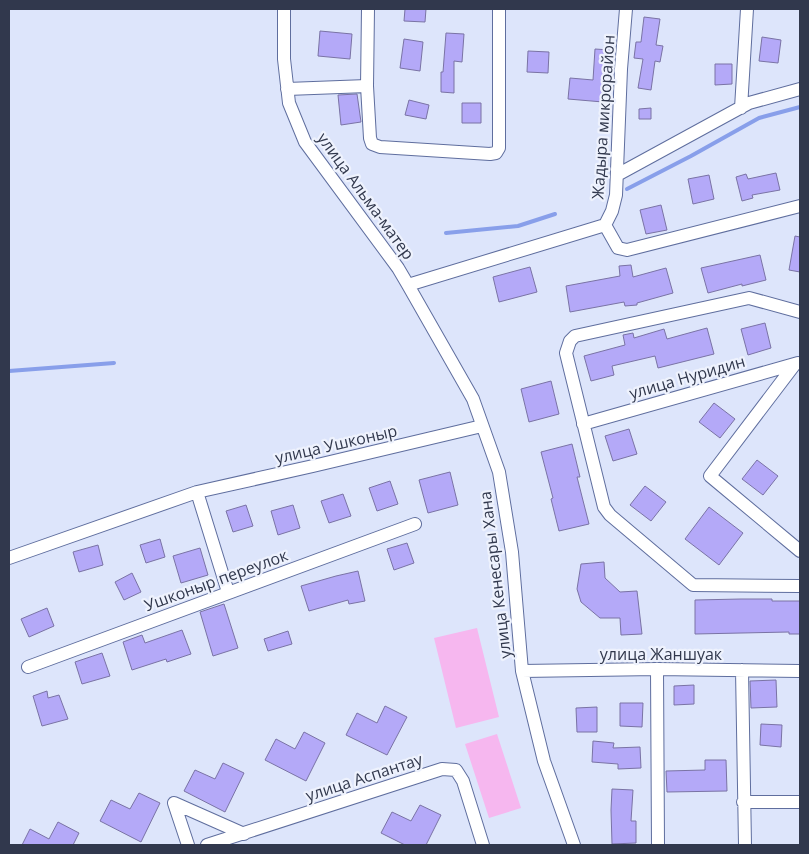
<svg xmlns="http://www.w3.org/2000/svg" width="809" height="854" font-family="'Open Sans',sans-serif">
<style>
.green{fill:#f6b7ef}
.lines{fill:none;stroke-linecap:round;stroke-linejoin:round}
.stream{stroke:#889fea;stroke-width:4}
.building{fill:#b4a9f8;stroke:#7a73a5}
.minor-casing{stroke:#5f6e9e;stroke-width:14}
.minor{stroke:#fff;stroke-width:12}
.labels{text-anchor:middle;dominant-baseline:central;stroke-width:4.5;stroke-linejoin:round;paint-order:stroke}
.street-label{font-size:16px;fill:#31384d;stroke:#eef2fd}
</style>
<rect width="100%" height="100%" fill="#dde5fb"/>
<path class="green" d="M477,628L499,717L456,728L434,638Z
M497,734L521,808L489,818L465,744Z"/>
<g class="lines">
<path class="stream" d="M627,189L691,156L759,118L800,107
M446,233L518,226L555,214
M9,371L114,363"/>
</g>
<path class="building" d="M405,9H426L425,22L404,21Z
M644,17L660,19L656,45L663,46L660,62L655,61L651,90L638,88L643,59L634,58L636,42H641Z
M320,31L352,34L350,59L318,56Z
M446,33L464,34L462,62L454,61V93L441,92V72H443Z
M762,37L781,40L778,63L759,61Z
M404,39L423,42L420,71L400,68Z
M595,49L610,50L609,68H606L603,102L568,99L570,78L593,80Z
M528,51L549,52L548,73L527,72Z
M715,64H732V84L715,85Z
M357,94L361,122L341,125L338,95Z
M409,100L429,105L426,119L405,115Z
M462,103H481V123H462Z
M651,108V119H639V109Z
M776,173L780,190L752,195L753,198L742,201L736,177L746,174L748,179Z
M709,175L714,199L693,204L688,179Z
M661,205L667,230L646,234L640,210Z
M795,236L800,237V272L789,270Z
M760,255L766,280L742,286V284L708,293L701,268Z
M631,265L633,277L666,268L673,293L637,303V305L625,306L624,302L570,312L566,286L620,276L619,266Z
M530,267L537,292L499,302L493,277Z
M765,323L771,348L748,355L741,329Z
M707,328L714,354L658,368L655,356L612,366L614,375L591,381L584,356L625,345L623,335L633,333L634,338L664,329L667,339Z
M551,381L559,414L529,422L521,389Z
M714,403L735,419L720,438L699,422Z
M629,429L637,454L613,461L605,436Z
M572,444L580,477H577L589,524L559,531L551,499L553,498L541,452Z
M757,460L778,476L763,495L742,479Z
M450,472L458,505L428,513L419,480Z
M390,481L398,504L377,511L369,488Z
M645,486L666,502L651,521L630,505Z
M343,494L351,516L329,523L321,501Z
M246,505L253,526L233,532L226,511Z
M293,505L300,528L278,535L271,511Z
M709,507L743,533L719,565L685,539Z
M160,539L165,557L146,563L140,545Z
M407,543L414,563L394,570L387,549Z
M98,545L103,565L79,572L73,552Z
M200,548L208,575L181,583L173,556Z
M604,562L605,578L620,592L637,591L642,634L621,635L620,618H600L581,602L577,589L581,564Z
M358,571L365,601L349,604L348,600L309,611L301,586L336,576Z
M132,573L141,592L124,600L115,582Z
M741,599H772V601H800V634H789V632L695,634V600Z
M224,604L238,648L213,656L200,612Z
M47,608L54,626L29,637L21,619Z
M182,630L191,654L167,662L166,659L132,670L123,642L142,635L145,643Z
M288,631L292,644L268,651L264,639Z
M102,653L110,676L82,684L75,662Z
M776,680L777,707L751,708L750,681Z
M694,685V704L674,705V686Z
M47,691L48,698L59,695L68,719L42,726L33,696Z
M620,703H643L642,727L620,726Z
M385,706L407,717L387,755L346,735L357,713L377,723Z
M597,707V732H577L576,708Z
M761,724L782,725L781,747L760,745Z
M304,732L325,743L306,781L265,760L276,739L295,749Z
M593,741L614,743L613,748L640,747L641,768L618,769V764L592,762Z
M705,760H726L727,791L667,792L666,771L705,770Z
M223,763L244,773L225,812L184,791L195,770L215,779Z
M612,789L633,790L631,821H636V843L612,844L611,810Z
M139,793L160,803L141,842L100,821L111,800L130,809Z
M420,805L441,815L426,845H405L381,833L392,812L411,821Z
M58,822L79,833L73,845H22L30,829L49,839Z"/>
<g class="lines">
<defs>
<path id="minor" d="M284,9V59L289,103L305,142L398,268L408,285L473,399L499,472L512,552L522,671L544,761L574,845
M368,9L367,86L370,138L372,144L380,147L490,154L496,153L499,148V9
M287,89L367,86
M741,108L747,9
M617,175L749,103L800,89
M605,225L612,211L616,195L621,69L626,9
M605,225L618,248L627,250L800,206
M408,285L605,225
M800,312L749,298L575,336L570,341L566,353L604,507L610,515L693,585L800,586
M795,364L710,476L800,551
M583,424L798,363
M197,492L228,592
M9,558L197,492L313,466L482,426
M28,667L415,524
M657,669L658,845
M742,670L745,845
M522,671L657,669L800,671
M743,802H800
M188,845L174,803L244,834
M207,845L442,769L456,770L463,781L483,845"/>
</defs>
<use href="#minor" class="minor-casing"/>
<use href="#minor" class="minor"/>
</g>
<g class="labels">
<g class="street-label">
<text transform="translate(603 117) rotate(-86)">Жадыра микрорайон</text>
<text transform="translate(366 196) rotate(54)">улица Альма-матер</text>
<text transform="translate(687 377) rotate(-16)">улица Нуридин</text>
<text transform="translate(336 444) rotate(-13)">улица Ушконыр</text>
<text transform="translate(495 575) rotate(-97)">улица Кенесары Хана</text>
<text transform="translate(216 580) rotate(-20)">Ушконыр переулок</text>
<text x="661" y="654">улица Жаншуак</text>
<text transform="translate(364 777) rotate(-18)">улица Аспантау</text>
</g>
</g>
<rect width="809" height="854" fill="none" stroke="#31384d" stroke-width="20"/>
</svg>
